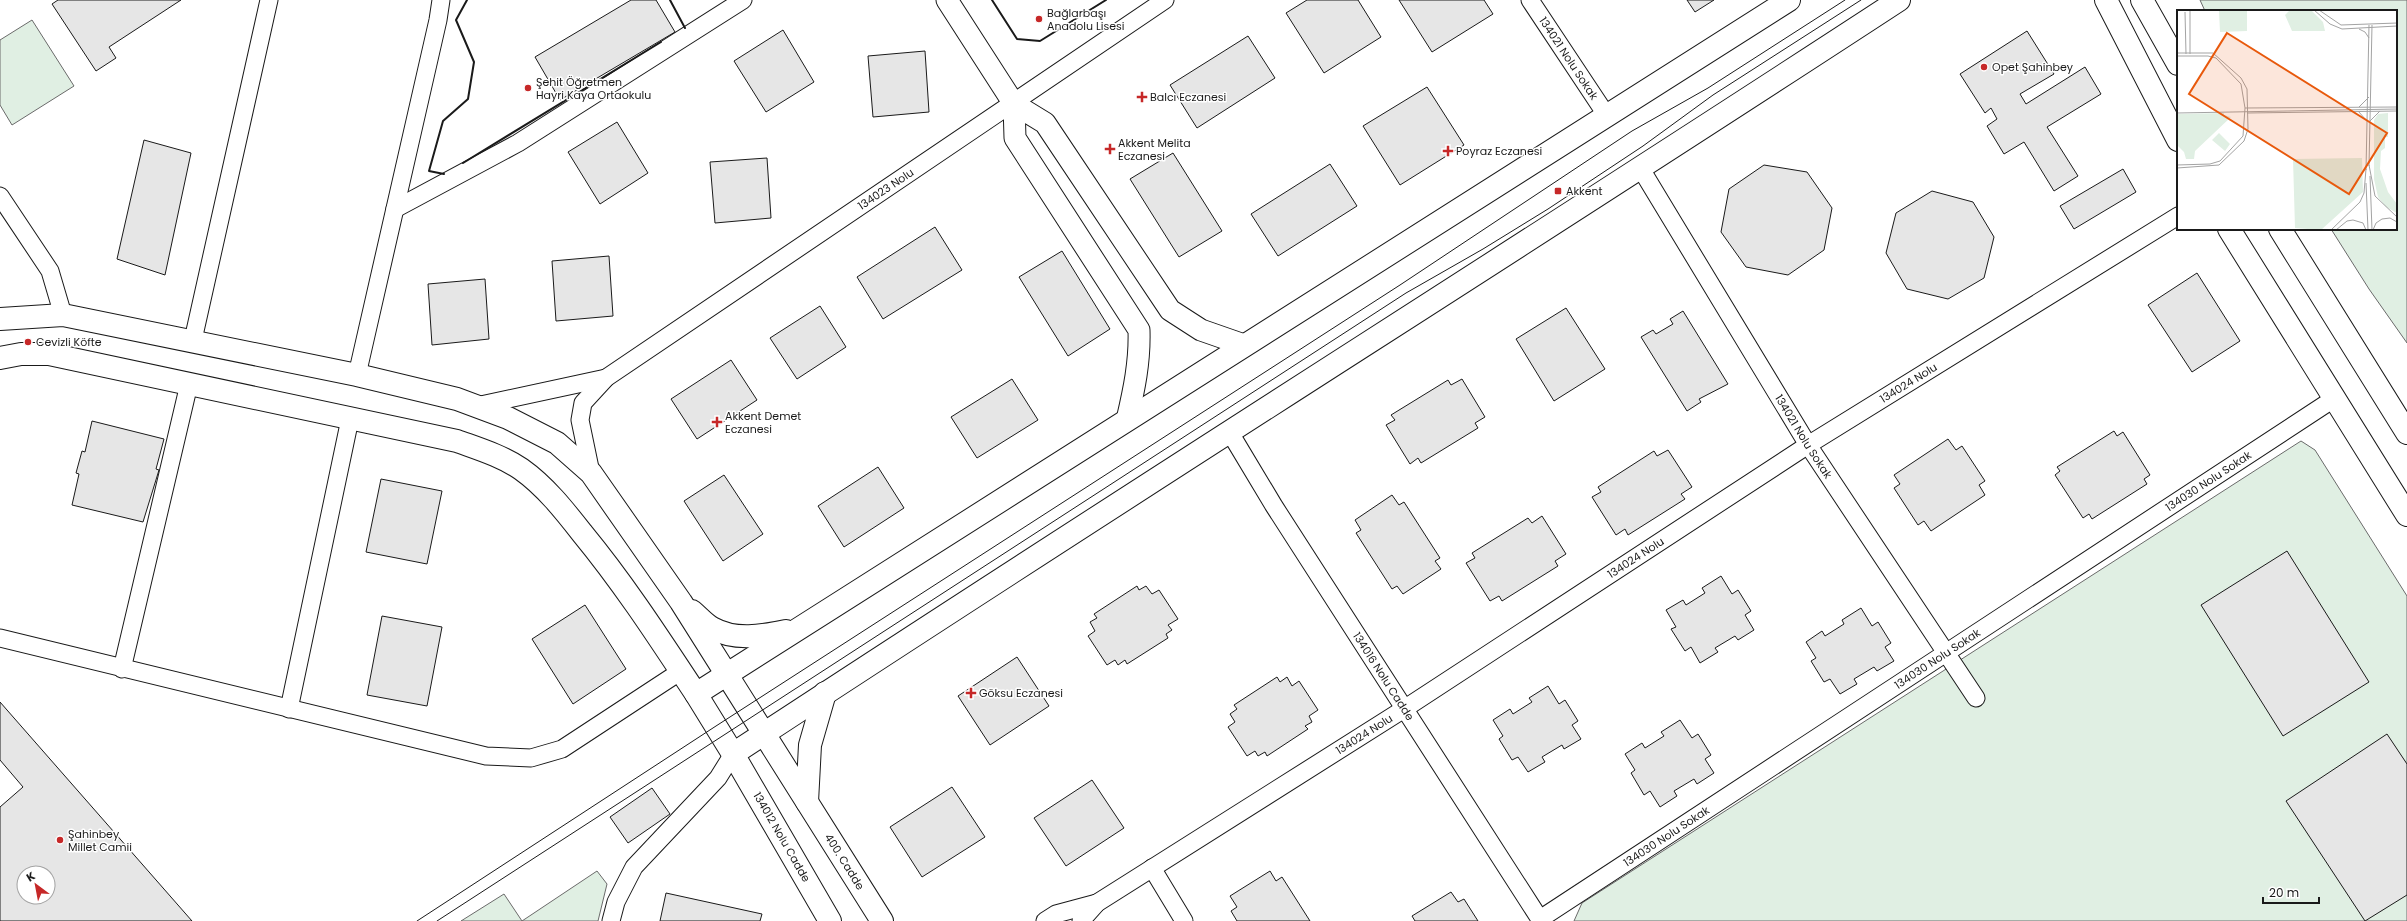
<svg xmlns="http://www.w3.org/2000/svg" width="2407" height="921" font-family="Poppins,sans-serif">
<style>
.green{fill:#e0efe3;stroke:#6a6a6a}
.building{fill:#e6e6e6;stroke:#1a1a1a;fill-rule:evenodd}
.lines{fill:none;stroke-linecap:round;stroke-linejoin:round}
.minor-casing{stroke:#1a1a1a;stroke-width:19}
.tertiary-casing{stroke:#1a1a1a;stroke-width:23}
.secondary-casing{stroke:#1a1a1a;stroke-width:24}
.minor{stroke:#fff;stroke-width:17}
.tertiary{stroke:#fff;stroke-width:21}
.secondary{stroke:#fff;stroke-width:22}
.tram{stroke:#1a1a1a;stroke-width:1}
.wall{stroke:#1a1a1a;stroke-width:2}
.poi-dot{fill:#c62828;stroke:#fff;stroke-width:1.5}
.labels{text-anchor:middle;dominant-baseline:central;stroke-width:3;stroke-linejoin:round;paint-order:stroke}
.poi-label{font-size:11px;fill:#1a1a1a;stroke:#fff;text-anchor:start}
.street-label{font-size:11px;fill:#1a1a1a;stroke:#fff}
.inset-road{fill:none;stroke:#a3a3a3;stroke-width:1}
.view{fill:#e8590c;fill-opacity:0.15;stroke:#e8590c;stroke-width:2}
.inset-edge{fill:none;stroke:#1a1a1a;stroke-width:2}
</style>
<rect width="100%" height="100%" fill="#fff"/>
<path class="green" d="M2200,0H2407V343L2369,289L2331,229H2396V11H2205Z
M32,20L74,86L12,125L0,105V40Z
M2301,441L2315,450L2407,596V921H1574L1582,903Z
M597,871L607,884L598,921H461L504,894L522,921Z"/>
<path class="building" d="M58,0H181L109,47L116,58L96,71L52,4Z
M631,0H656L675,32L560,100L535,57Z
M1307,0H1358L1381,37L1324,73L1286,13Z
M1399,0H1484L1493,14L1432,52Z
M1687,0H1714L1695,12Z
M783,30L814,82L766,112L734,61Z
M2027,31L2054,74L2020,94L2026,104L2085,67L2101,94L2047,127L2078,176L2054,191L2024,142L2004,154L1987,126L1997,119L1991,108L1985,113L1960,74Z
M1248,36L1275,78L1197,128L1170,85Z
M925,51L929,112L873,117L868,56Z
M1427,87L1464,145L1400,185L1363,126Z
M617,122L648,173L600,204L568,152Z
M144,140L191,153L165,275L117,259Z
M1173,153L1222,231L1179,257L1130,179Z
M767,158L771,218L715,223L710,162Z
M1330,164L1357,206L1278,256L1251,214Z
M1764,165L1807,172L1832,208L1824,250L1788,275L1746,267L1721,232L1729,189Z
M2123,169L2136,192L2074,229L2060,206Z
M1932,191L1973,202L1994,237L1984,278L1948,299L1907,289L1886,253L1896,213Z
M935,227L962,270L883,319L857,277Z
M1062,251L1110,329L1068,356L1019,277Z
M609,256L613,316L556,321L552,261Z
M2197,273L2240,341L2192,372L2148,305Z
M485,279L489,339L432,345L428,284Z
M820,306L846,347L797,379L770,338Z
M1566,308L1605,369L1554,401L1516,339Z
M1683,311L1728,384L1699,399L1701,402L1687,411L1641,337L1653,330L1656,334L1673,324L1670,319Z
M731,360L757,400L697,439L671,399Z
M1012,379L1038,420L977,458L951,417Z
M1462,379L1485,417L1475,423L1478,428L1421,463L1418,458L1410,464L1386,425L1395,420L1391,415L1448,380L1451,385Z
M92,421L164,439L156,469L159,470L143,522L72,505L79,474L76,473L82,451L85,452Z
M2114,431L2117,436L2123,432L2150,475L2144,479L2147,484L2092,519L2089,514L2083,518L2055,475L2060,471L2057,467Z
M1948,439L1956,450L1962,446L1985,481L1979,485L1985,495L1931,531L1924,521L1918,525L1894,488L1900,484L1894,475Z
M1668,450L1692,487L1681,494L1685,499L1628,535L1625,529L1616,535L1592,497L1601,492L1598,487L1654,451L1657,456Z
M878,467L904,508L844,547L818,506Z
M724,475L763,534L723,561L684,501Z
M381,479L442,491L427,564L366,552Z
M1392,495L1399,505L1404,502L1440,558L1435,561L1441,569L1403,594L1397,586L1392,589L1356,533L1361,530L1355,520Z
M1542,516L1566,554L1555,561L1558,566L1502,601L1499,596L1490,601L1466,563L1475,558L1472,553L1528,518L1532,523Z
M2287,551L2369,682L2283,736L2201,605Z
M1721,576L1732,594L1738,590L1751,611L1745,615L1754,630L1738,640L1735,636L1715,648L1718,652L1700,663L1691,647L1685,651L1671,629L1676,627L1666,610L1683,600L1686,605L1705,593L1702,588Z
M1137,586L1139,590L1146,586L1152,594L1159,590L1178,619L1168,625L1172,630L1166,634L1168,638L1127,664L1125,660L1118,665L1115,660L1107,665L1088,636L1095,631L1090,622L1097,618L1094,614Z
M585,605L626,669L573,704L532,639Z
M1861,608L1872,626L1878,622L1891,643L1885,647L1894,661L1877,671L1874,667L1854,679L1857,684L1840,694L1830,679L1824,682L1811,661L1816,658L1806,642L1822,631L1825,636L1844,624L1842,620Z
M382,616L442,627L427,706L367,695Z
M1017,657L1049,706L990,745L958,696Z
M1277,677L1280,682L1287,677L1292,686L1299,681L1318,710L1309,716L1312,722L1305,726L1308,729L1267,756L1265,752L1258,756L1255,751L1247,756L1228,727L1235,722L1230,714L1237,709L1234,705Z
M1548,686L1559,704L1565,700L1578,721L1572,725L1581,739L1564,749L1562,745L1542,757L1545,762L1528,772L1518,757L1512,760L1499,739L1503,736L1493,720L1510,709L1513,714L1532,702L1529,698Z
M0,702L192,921H0V807L23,787L0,760ZM24,873H48V897H24Z
M1680,720L1692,738L1698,734L1711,755L1705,759L1714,773L1697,784L1694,779L1674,791L1677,796L1660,807L1650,791L1644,795L1631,773L1635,770L1625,754L1642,743L1645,748L1664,736L1661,732Z
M2387,734L2407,764V895L2365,921L2286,801Z
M1092,780L1124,828L1066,866L1034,818Z
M952,787L985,837L922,877L890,827Z
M652,788L670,814L628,843L610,817Z
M1270,871L1276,881L1282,877L1310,921H1237L1231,911L1237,907L1230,896Z
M1451,892L1458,902L1464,899L1478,921H1415L1412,916Z
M666,893L762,914L760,921H660Z"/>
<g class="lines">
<defs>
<g id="minor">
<path id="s1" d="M1530,0L1607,116"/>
<path id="s2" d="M1641,169L1808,445L1976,698"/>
<path d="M0,196L50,271L63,315"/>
<path d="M395,209L518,143L743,0"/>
<path d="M193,340L269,0"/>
<path d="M357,375L438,20L441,0"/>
<path d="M476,406L606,378"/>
<path id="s3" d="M1229,431L1274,506L1541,921"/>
<path id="s4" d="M591,473L580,420L583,403L606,378L1165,0"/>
<path d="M0,638L486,756L531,758L562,749L681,671"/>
<path d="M122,669L189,384"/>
<path d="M289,709L350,419"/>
<path d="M1152,868L1184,921"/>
<path id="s5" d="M1540,919L2335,398"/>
<path d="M611,921L616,902L634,867L718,778L733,754"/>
<path d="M1045,921L1056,914L1097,903"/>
<path id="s6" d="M1081,921L1097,903L1404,709L1808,445L2178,216"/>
</g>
<path id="tertiary" d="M947,0L1014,104L1045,123L1170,310L1201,330L1244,345
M1014,104L1015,138L1139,330C1140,362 1134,390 1127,420"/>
<g id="secondary">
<path d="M2106,0L2178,140"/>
<path d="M2142,0L2178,64"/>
<path d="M2229,229L2407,515"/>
<path d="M2280,229L2407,433"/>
<path id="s7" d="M0,319L63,315L357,375L457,399L508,418L557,443L591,473L681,602L882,921"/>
<path d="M0,358L21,354H49L457,441C479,449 502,456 521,469C545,486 564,510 582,533C624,584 659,638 696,694"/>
<path d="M692,611C699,617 705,624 712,628C735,641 762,636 786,631"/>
<path d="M733,754C1120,499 1512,253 1899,0"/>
<path d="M807,802L810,745L825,693"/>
<path d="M830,921L733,754L696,694L1789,0"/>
</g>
</defs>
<use href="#minor" class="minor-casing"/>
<use href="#tertiary" class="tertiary-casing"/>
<use href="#secondary" class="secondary-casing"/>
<use href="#minor" class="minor"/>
<use href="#tertiary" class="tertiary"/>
<use href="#secondary" class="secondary"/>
<path class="tram" d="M417,921L716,726L1400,285L1632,131L1708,88L1845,0
M437,921L1406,293L1483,249L1548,209L1643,146L1713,95L1861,0"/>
<path class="wall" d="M670,0L685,28
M992,0L1017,39L1040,41L1106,0
M463,163L661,42
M444,174L429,171L443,121L468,99L474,62L456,20L467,0"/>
</g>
<g class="poi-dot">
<circle cx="1039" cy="19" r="4"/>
<circle cx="1984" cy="67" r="4"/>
<circle cx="528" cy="88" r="4"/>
<path d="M1140 91h4v4h4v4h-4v4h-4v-4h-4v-4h4z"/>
<path d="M1108 143h4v4h4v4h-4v4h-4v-4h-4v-4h4z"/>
<path d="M1446 145h4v4h4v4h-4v4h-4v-4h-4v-4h4z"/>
<rect x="1554" y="187" width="8" height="8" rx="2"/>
<circle cx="28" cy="342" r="4"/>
<path d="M715 416h4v4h4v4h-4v4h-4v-4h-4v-4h4z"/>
<path d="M969 687h4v4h4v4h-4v4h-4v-4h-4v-4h4z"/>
<circle cx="60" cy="840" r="4"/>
</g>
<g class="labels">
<g class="poi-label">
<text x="1047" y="13">Bağlarbaşı<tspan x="1047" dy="13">Anadolu Lisesi</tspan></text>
<text x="1992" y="67">Opet Şahinbey</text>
<text x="536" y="82">Şehit Öğretmen<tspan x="536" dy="13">Hayri Kaya Ortaokulu</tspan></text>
<text x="1150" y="97">Balcı Eczanesi</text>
<text x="1118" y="143">Akkent Melita<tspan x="1118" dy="13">Eczanesi</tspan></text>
<text x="1456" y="151">Poyraz Eczanesi</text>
<text x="1566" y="191">Akkent</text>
<text x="36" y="342">Cevizli Köfte</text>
<text x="725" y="416">Akkent Demet<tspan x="725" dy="13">Eczanesi</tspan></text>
<text x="979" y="693">Göksu Eczanesi</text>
<text x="68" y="834">Şahinbey<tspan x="68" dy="13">Millet Camii</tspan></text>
</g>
<g class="street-label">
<text stroke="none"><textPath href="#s1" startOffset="70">134021 Nolu Sokak</textPath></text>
<text stroke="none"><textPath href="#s4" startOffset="443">134023 Nolu</textPath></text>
<text stroke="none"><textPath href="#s6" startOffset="988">134024 Nolu</textPath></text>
<text stroke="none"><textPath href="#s2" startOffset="313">134021 Nolu Sokak</textPath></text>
<text stroke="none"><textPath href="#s5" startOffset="799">134030 Nolu Sokak</textPath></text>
<text stroke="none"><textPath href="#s6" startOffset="664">134024 Nolu</textPath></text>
<text stroke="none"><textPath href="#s5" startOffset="475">134030 Nolu Sokak</textPath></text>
<text stroke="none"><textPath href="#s3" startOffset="290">134016 Nolu Cadde</textPath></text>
<text stroke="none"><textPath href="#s6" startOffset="340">134024 Nolu</textPath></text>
<text stroke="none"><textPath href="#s5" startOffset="151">134030 Nolu Sokak</textPath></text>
<text transform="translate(782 837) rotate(60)">134012 Nolu Cadde</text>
<text stroke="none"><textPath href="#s7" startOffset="1085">400. Cadde</textPath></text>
</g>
</g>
<g transform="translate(2177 10)">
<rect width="220" height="220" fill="#fff"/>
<path d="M70,0V21L43,22L42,1ZM113,0H134L146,12L148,21H115L108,5ZM47,103V105L54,107L18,141L17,149H9L7,142L0,135V104ZM211,103V127H208V138L204,141L203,159L211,182L220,194V203L209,197L201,187L197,169V110L201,104ZM42,123L53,134L48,141L35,130ZM185,148L186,182L144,220L118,218L116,149Z" fill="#e0efe3"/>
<path class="inset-road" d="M137,0L153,14L165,19L220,16M142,0L164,15L220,13M8,2L9,44M182,19L188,22L192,28M0,43H36L64,68L70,79L71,119L67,131L42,155L0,158M13,44V1M0,46H31L39,48L64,74L68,98M182,97L192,87M181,101L190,111M0,103L220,99M70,103L220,101M193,111L203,101M0,155L33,154L43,151L66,126L68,98L220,97M192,155L198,186L220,207M192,156L195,15M189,160L192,15M193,166L195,220M189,173L191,220M154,220L183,192L187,183L189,159M159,220L170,211L176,210L186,213L189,220M196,220L199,213L205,209L213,208L220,212"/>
<path class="view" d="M50,23L210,123L172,184L12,84Z"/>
<rect width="220" height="220" class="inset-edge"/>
</g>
<g transform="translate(36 885) rotate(328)"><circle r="19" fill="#ffffff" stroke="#a3a3a3"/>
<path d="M0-3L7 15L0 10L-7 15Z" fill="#c62828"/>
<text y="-6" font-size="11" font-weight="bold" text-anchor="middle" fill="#1a1a1a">K</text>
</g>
<path d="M2263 897v6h56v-6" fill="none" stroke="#1a1a1a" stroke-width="2"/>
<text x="2269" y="897" font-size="12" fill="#1a1a1a" stroke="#ffffff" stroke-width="3" paint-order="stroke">20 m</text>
</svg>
